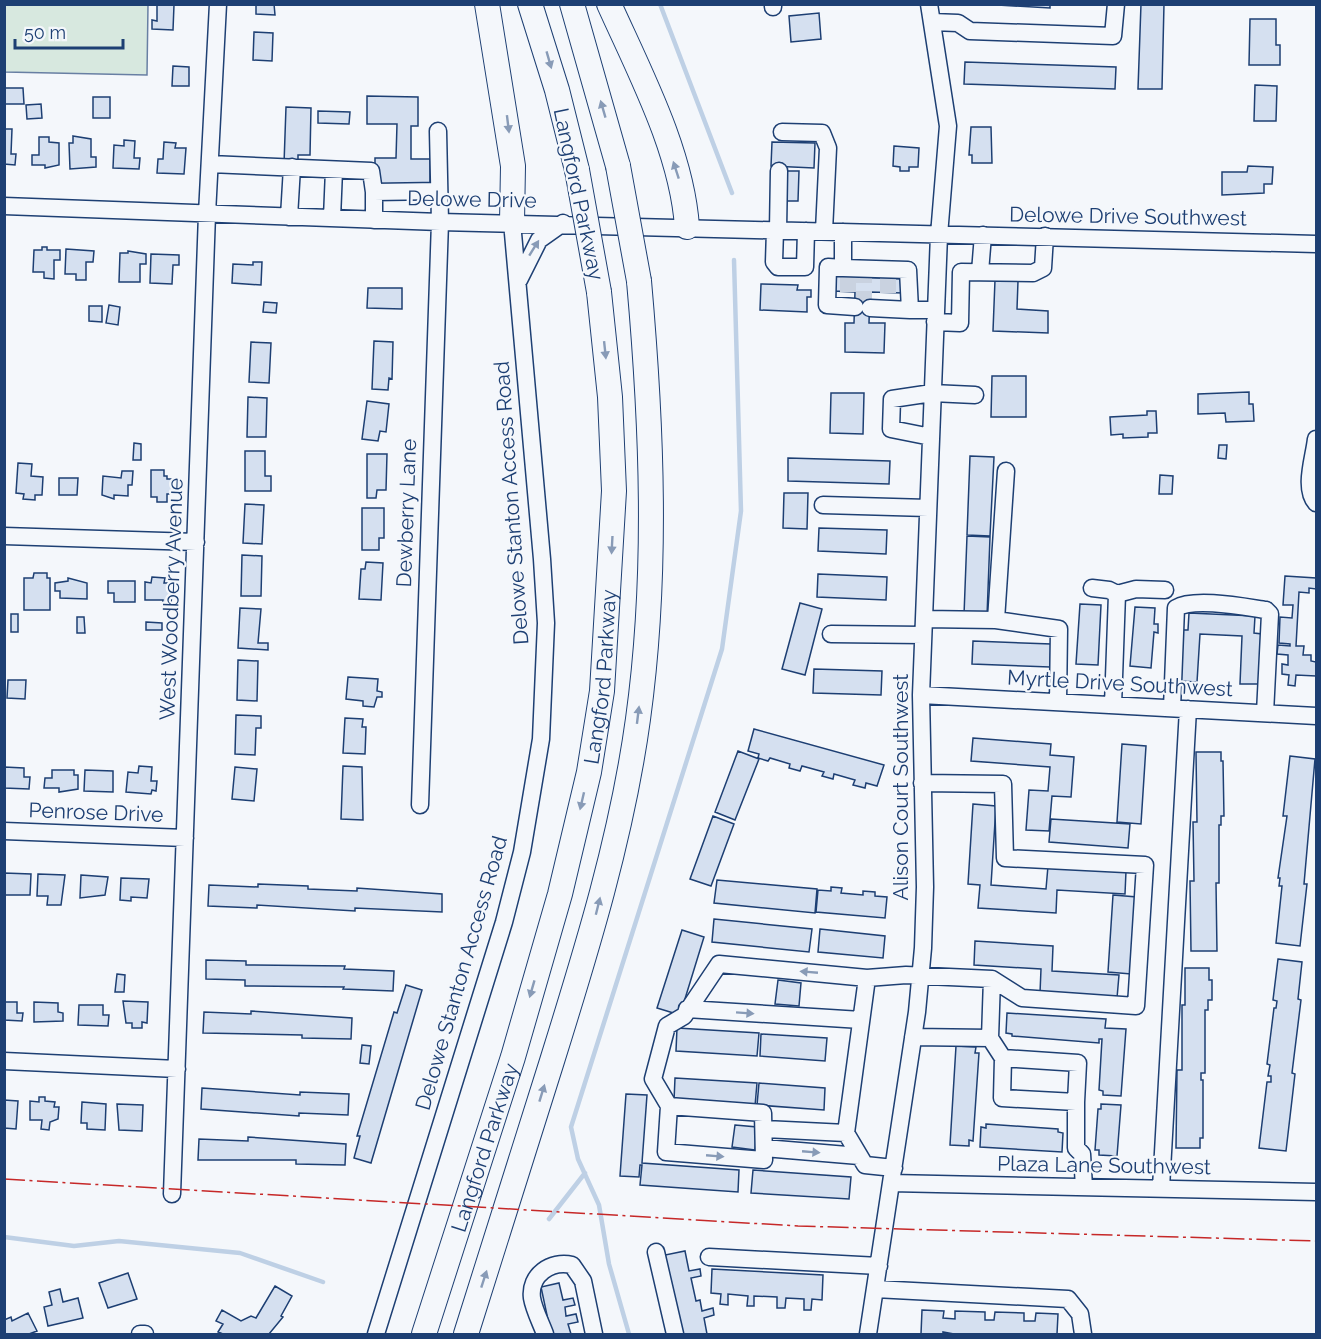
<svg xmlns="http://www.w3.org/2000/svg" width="1321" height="1339" font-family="Raleway,sans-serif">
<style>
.green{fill:#d7e8df;stroke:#687fa3;stroke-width:1.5}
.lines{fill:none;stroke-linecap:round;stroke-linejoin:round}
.stream{stroke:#bed0e5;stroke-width:4.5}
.building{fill:#d5e0f0;stroke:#1d3f73;stroke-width:1.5}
.minor-tunnel{stroke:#c9d2e0;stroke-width:16;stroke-dasharray:16 8;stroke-linecap:butt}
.minor-casing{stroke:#1d3f73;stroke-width:19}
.highway-casing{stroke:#1d3f73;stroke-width:26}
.minor{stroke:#f4f7fb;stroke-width:16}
.highway{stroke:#f4f7fb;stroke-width:24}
.highway-bridge-casing{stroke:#1d3f73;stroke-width:26;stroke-linecap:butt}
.highway-bridge{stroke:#f4f7fb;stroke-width:24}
.power{stroke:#c62828;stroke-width:1.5;stroke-dasharray:21 4.5 3 4.5;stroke-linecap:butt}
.oneway{fill:#889bb7}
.labels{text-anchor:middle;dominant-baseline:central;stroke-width:4.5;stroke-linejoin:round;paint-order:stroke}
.street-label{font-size:21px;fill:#1d3f73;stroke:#f4f7fb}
</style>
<rect width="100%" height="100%" fill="#f4f7fb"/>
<path class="green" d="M5,4L148,5L147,75L5,72Z"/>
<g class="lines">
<path class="stream" d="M660,4L732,193
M549,1219L585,1173
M4,1237L74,1246L119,1241L240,1253L323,1282
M629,1334L609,1264L599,1205L578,1159L571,1127L722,649L741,511L734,260"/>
</g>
<path class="building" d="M256,4H274L275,15L256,14Z
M981,4H1050V8Z
M1141,4H1164L1162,89H1138Z
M157,5H174L173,30L152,29V20L157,21Z
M819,13L821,39L791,42L789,16Z
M1250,19H1276V45H1280V65H1249Z
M254,32L273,33L272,61L253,60Z
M965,62L1116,67L1115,89L964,84Z
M173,66L189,67V86H172Z
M1255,85L1277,86L1276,121H1254Z
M5,88H23L24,104H4Z
M367,96L418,97V126H411V159H430V185H375V158H396L397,124H367Z
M93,97H110V118H93Z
M41,104L42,118L27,119L26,105Z
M286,107L311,108L310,155H298V165L284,164Z
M318,111L350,112L349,124L318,123Z
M971,127H991L992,163H972V155H969Z
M4,129H12L11,154H16L15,165L4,164Z
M73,136L91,139V157H96V167L70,169L69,143H73Z
M39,137H49V142L59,143V165L45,168V165H32V155H39Z
M124,140L135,141L134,158H140L139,169L113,168L114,145L124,146Z
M164,142L176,143L175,148H186L184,174L157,173L158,159H163Z
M772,142L815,143L814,168L771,166Z
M894,146L919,148L918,167H909V171H900V167L893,166Z
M1248,166L1273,167L1272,184H1264V193L1222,195V172H1247Z
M785,171H799L798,201H784Z
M42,247H47V250H60V260H54V279L44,278V272H33L34,250H42Z
M66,249L94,251L93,262H86V280H76V274H65Z
M128,251L146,254V264H140V282H119L120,253H128Z
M151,254L179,255V265H173L172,284L150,283Z
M253,262H262L261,285L232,283L233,264L253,265Z
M834,276L903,279V293L870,292L869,323H885L884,353L845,352V323H854L855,292L833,291Z
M995,280L1018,281L1017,309L1048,311V333L993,331Z
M761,284L798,285L797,290H811V297H807V312L760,310Z
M368,288H402V309L367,308Z
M264,302L277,303L276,313L263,312Z
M109,305L120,307L118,325L106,323Z
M89,306H102V322L89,321Z
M374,341L393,342L392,379L389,378L388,390L372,389Z
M251,342L271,343L269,383L249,382Z
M992,376H1026V417H991Z
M1249,392V404H1253L1254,421L1226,422L1225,413L1198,414V394Z
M831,393H864L863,434L830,433Z
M248,397L267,398L266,437H247Z
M367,401L389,404L386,432L380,431L378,441L362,439Z
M1147,411H1156L1157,433H1148V437L1123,438V434L1111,435L1110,417L1147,415Z
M134,443L141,444V460H133Z
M1219,445H1227L1226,459L1218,458Z
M245,451H265V476H271V491H245Z
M367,454H387L386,490H377L376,498H367Z
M970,456L994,457L990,536L967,535Z
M788,458L890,461L889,484L788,481Z
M18,463L32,464L31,476L43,477L42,495H35V500L23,499L24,494L16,493Z
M151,470H164V476H167V479H176L175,494H167V502H157V497H151Z
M122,471H133L132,485H128V496L114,495V499L102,495L103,476L121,478Z
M1160,475L1173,476L1172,494H1159Z
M59,478H78L77,495H59Z
M784,493H808L807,529L783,528Z
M245,504L264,505L262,544L243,543Z
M362,508H384V538H379V550H362Z
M819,528L887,530L886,554L818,551Z
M967,536L990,537L987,616L964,615Z
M242,555L262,556L261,596H241Z
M366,562L383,563L381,600L359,599L361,569H365Z
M34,573H47V578H50V610H24V578H33Z
M818,574L887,577L886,600L817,597Z
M1285,576L1316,578V589L1309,588V593L1299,592L1296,646H1304L1303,655H1311V661L1316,662V676L1296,675L1295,686L1288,685L1289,675L1282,674V664L1288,665V655L1277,654L1278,645L1290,646V644L1279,643L1280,617L1292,618L1293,605H1283Z
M152,577L165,578L164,583H172L171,608L162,607L163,600H145V582L151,583Z
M68,578L87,583V599L60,598V591H55V583L68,581Z
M108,581H135V602H114V593H108Z
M800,603L822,609L805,675L782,669Z
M1080,604L1101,605L1098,665L1076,664Z
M1135,607L1155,608L1154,624H1158V633L1154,632L1151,668L1130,666Z
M240,608L261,609L258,643H268V650L238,648Z
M1189,613L1255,616L1254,633L1262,634L1260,684H1240L1242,636L1200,634L1197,682L1178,681L1181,630H1188Z
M11,614H18V632H11Z
M77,617H84L85,633H77Z
M146,622L162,623V630H146Z
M973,641L1051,644L1050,667L972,664Z
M238,660L258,661L257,701L237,700Z
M814,669L882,671L881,695L813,693Z
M348,677L378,679L377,691L382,692V697H377L374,707L363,706V701L346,699Z
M8,680H26L25,699L7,698Z
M236,715L261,716V728H256L255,755L235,754Z
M345,718L363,719L362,727H366L365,754L343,753Z
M754,729L884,765L877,786L866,783L865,788L853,785L855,780L834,774L833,779L822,776L824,772L802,766L800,771L789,768L790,764L770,758L768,761L758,758L759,754L748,751Z
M973,738L1051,744L1050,755L1074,757L1071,797L1052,796L1049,831L1026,830L1029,790L1048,791L1050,767L971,761Z
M1122,744L1146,746L1141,824L1117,822Z
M738,751L759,759L735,820L715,812Z
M1196,752H1221V761H1223L1224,816H1221V825H1219V883H1216L1217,951H1191L1190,881H1194L1193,822H1197Z
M1290,756L1315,759L1304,884H1307L1300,946L1276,943L1282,886H1279L1280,878H1278L1287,816H1283Z
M139,766L152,767L151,781H157L156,791L152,790L151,794L126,792L128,772L138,773Z
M343,766L362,767L363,820L341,819Z
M4,767L24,768V777H30L29,789L4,788Z
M235,767L257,769L254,801L232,799Z
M52,770H74V775H78V789L59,792V788H44L45,778H52Z
M85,770L113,771V792L84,791Z
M973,804L996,806L991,885L1046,889L1048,866L1126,871L1125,894L1057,890L1056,913L978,908L980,885L968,884Z
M713,816L734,824L711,886L690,879Z
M1051,819L1130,824L1128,848L1049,842Z
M4,873L31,874L30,895H5Z
M38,874L65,875L61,905H47L48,896H37Z
M81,875L108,877L105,895L80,898Z
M121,878L149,879L147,898L131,897V901L120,900Z
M717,880L817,889L815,913L714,903Z
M258,884L308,886V889L357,891V888L442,894V912L355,908V911L257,905V908L208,906L209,885L258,887Z
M831,887L842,888L841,893L863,895V891L875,892V896L887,897L885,918L816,912L818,890L831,891Z
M1113,895L1137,897L1131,974L1108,972Z
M714,919L812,929L809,952L712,942Z
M820,929L885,936L883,958L818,952Z
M682,930L704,937L680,1015L657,1008Z
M975,941L1053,946L1052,971L1119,975L1117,998L1040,993L1041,969L974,965Z
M1278,959L1302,962L1298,999L1301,1000L1292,1073L1295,1074L1286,1151L1259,1148L1267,1082H1271V1076H1268L1270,1065L1267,1064L1274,1008H1276L1277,1001L1273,1000Z
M206,960L246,961V965L345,966L344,969L394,971L393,991L343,989L344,987L245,986V980L206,979Z
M1185,968H1209V980H1212V1000H1208V1010H1205V1073H1201V1080H1203V1138H1200V1148H1176L1177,1070H1182V1005H1185Z
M117,974L125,975L124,992H115Z
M778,980L801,983L799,1006L775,1004Z
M406,985L422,990L371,1163L354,1158L360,1136H357L394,1012L397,1013Z
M123,1001L148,1002L147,1023L142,1022V1028H132V1023H126Z
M4,1002H17V1013H23L22,1021L4,1020Z
M34,1002L58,1003V1012L63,1013V1021L34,1022Z
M79,1005H103V1015H109L108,1026L78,1025Z
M251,1011L352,1018L351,1039L302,1038V1035L203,1033L204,1012L251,1014Z
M1007,1013L1106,1019L1105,1028L1126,1029L1121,1096L1103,1095V1091L1099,1090L1102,1039H1099V1043L1012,1036V1034L1006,1033Z
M677,1028L759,1033L757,1056L676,1051Z
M761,1034L827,1038L825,1061L760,1056Z
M362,1045L371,1046L369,1064L360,1063Z
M956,1046L976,1047L975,1053H979L973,1141L969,1140V1146L950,1145Z
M675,1078L757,1083L755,1106L674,1101Z
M759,1083L825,1088L824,1110L757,1105Z
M202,1088L300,1095V1092L349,1094L348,1115L299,1113V1116L201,1109Z
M626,1094L647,1095L642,1163L739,1170L738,1192L640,1185L642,1165H640L639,1177L620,1176Z
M39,1097H45V1101L55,1102L54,1107H59L58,1119L50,1122L49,1130L41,1129L42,1120H30V1101L39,1102Z
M4,1100L18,1101L16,1129L4,1128Z
M82,1102L106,1104L105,1130L87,1129V1123H81Z
M117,1104L143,1105L142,1131L119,1130Z
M1101,1104L1121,1105L1117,1156L1099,1155V1150H1095L1098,1109H1101Z
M986,1124L1058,1129V1132L1063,1133L1062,1152L980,1147L981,1127L986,1128Z
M735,1125L757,1127L755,1150L732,1147Z
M248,1137L346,1144L345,1165L296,1164V1160H198L199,1139L248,1141Z
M753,1170L851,1177L849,1199L751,1193Z
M685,1251L689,1271L700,1269L701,1276L691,1278L696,1301L700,1300L702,1311L713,1308L714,1315L704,1318L707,1334H683L665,1255Z
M712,1269L823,1275L822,1300L812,1299L811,1310H804V1299L786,1298L785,1308H777V1297L754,1296V1306H747L748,1296L728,1294V1305L720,1304L721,1294L711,1293Z
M128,1273L137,1299L108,1308L99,1283Z
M559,1283L563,1300L573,1298L575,1305L565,1307L566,1316L576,1314L578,1322L568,1324L571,1334H551L541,1287Z
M275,1286L292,1296L281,1316L283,1317L269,1334H223L218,1332L223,1324L216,1321L222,1310L241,1321L251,1316L256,1318Z
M60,1289L63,1302L78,1298L83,1318L48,1326L44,1307L52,1305L49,1292Z
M922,1310L944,1311L943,1318L955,1319V1311L985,1312V1320H994L995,1312L1024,1313V1321H1035L1036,1313L1058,1314L1057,1334H954L943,1332V1334H921Z
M28,1313L37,1331L29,1334H4V1320L11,1317L12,1321Z"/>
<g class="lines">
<path class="minor-tunnel" d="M888,278V293
M848,292V277
M864,307V277"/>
<defs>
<path id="minor" d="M773,4V7
M932,22L958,23L970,31L1113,36L1116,4
M782,132L822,133L828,148L824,231
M210,164L371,171L374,192
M4,206L440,222L1316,244
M289,217L292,167
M332,218L334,170
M374,220V192L439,191
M775,230L774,262L778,267H805L806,231
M778,230L779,171
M843,232V268L908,270L910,310H936
M843,268L828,267L827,305L855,307
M980,272L983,235
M519,280L539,240L563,223
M870,308L910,310
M935,322L960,323L961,272L1033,273L1043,268L1045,236
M931,437L891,429L892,399L932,393L975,395
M1316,439C1314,458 1303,488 1316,503
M823,505L928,508
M4,536L196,542
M1092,588L1109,590L1117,594
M924,619L996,620L1059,629L1058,702
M996,620L1006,471
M831,634L923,635
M921,695L1316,716
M1113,705L1117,594L1136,589L1165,590
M1172,708L1176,608C1194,597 1245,607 1266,610L1270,614L1265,713
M420,805L440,222L438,131
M4,831L185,838
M867,978L846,1133L865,1165L894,1168
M992,979L990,1038L1003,1058L1002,1098L1076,1102V1148L1082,1154L1084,1187
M687,1009L861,1020
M913,1037L990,1038
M1003,1058L1078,1063L1076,1102
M4,1061L177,1069
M669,1106L666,1152L764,1160L763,1113L669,1106L653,1079L667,1026L684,1016L719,964L867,978L906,975L992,979L1022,998L1136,1006L1145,865L1005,858L1003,784L922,783
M765,1129L846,1133
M764,1148L859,1156
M891,1183L1316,1192
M1161,1188L1188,709
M172,1194L207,214L218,4
M656,1252L675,1334
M709,1257L879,1266
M875,1289L1068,1299L1080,1314L1083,1334
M140,1334H145
M376,1334L504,922L522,852L541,739L546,623L542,559L512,222
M545,1334C541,1323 534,1310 532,1298C529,1275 551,1260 572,1265L583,1281L594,1334
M868,1334L917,1012L923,948L925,887L921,695L939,235L948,126L929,4"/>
<g id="highway">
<path d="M487,4L513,166L512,222"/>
<path d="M530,4L557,90L577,170"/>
<path d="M572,4L618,166"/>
<path d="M609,4C640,73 682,152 687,227"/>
<path id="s1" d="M424,1334L513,1057L560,894L589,772L602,691L614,491L610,397L599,292"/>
<path d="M466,1334C495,1243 524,1152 552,1061C587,949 622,836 638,719C658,574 652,427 639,281"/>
</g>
</defs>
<use href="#minor" class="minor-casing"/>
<use href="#highway" class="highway-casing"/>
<use href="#minor" class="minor"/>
<use href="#highway" class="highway"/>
<defs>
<path id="highway-bridge" d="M618,166L639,281
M577,170L599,292"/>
</defs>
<use href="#highway-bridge" class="highway-bridge-casing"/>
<use href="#highway-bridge" class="highway-bridge"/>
<path class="power" d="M4,1179L798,1226L1316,1241"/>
</g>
<defs><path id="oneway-solid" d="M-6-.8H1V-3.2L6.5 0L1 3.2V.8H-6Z" transform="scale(1.5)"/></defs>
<g class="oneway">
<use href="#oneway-solid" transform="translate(549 60) rotate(74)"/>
<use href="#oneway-solid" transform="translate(603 109) rotate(-106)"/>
<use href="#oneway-solid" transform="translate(508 124) rotate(83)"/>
<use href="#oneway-solid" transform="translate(676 170) rotate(-108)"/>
<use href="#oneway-solid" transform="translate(534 248) rotate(-58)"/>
<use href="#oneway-solid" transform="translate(605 350) rotate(84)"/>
<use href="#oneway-solid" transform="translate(612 545) rotate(93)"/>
<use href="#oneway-solid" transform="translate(638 715) rotate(-83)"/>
<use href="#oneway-solid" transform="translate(582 801) rotate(103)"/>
<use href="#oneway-solid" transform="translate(598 906) rotate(-76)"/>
<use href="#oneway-solid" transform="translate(809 972) rotate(-175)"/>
<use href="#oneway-solid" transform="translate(532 989) rotate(106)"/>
<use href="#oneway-solid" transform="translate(745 1013) rotate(4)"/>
<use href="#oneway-solid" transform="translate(542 1093) rotate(-73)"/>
<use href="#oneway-solid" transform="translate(811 1152) rotate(5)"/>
<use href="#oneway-solid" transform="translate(715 1156) rotate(5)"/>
<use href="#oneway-solid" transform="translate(484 1279) rotate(-72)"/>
</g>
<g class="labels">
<g class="street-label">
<text transform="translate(579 194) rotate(78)">Langford Parkway</text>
<text transform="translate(472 199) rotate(1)">Delowe Drive</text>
<text transform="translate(1128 216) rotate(1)">Delowe Drive Southwest</text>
<text transform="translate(511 503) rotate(-94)">Delowe Stanton Access Road</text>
<text transform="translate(406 513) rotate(-88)">Dewberry Lane</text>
<text transform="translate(171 599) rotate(-88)">West Woodberry Avenue</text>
<text stroke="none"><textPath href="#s1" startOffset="682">Langford Parkway</textPath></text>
<text transform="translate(1120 683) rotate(3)">Myrtle Drive Southwest</text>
<text transform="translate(900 787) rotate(-90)">Alison Court Southwest</text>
<text transform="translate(96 812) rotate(2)">Penrose Drive</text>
<text transform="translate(461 973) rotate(-74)">Delowe Stanton Access Road</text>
<text stroke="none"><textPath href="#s1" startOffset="196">Langford Parkway</textPath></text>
<text transform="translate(1104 1165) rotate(1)">Plaza Lane Southwest</text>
</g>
</g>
<rect width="1321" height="1339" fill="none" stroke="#1d3f73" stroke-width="12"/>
<path d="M15 39v9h108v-9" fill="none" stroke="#1d3f73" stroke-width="3"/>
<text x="24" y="39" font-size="18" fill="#1d3f73" stroke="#f4f7fb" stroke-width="4.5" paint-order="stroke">50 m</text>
</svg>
